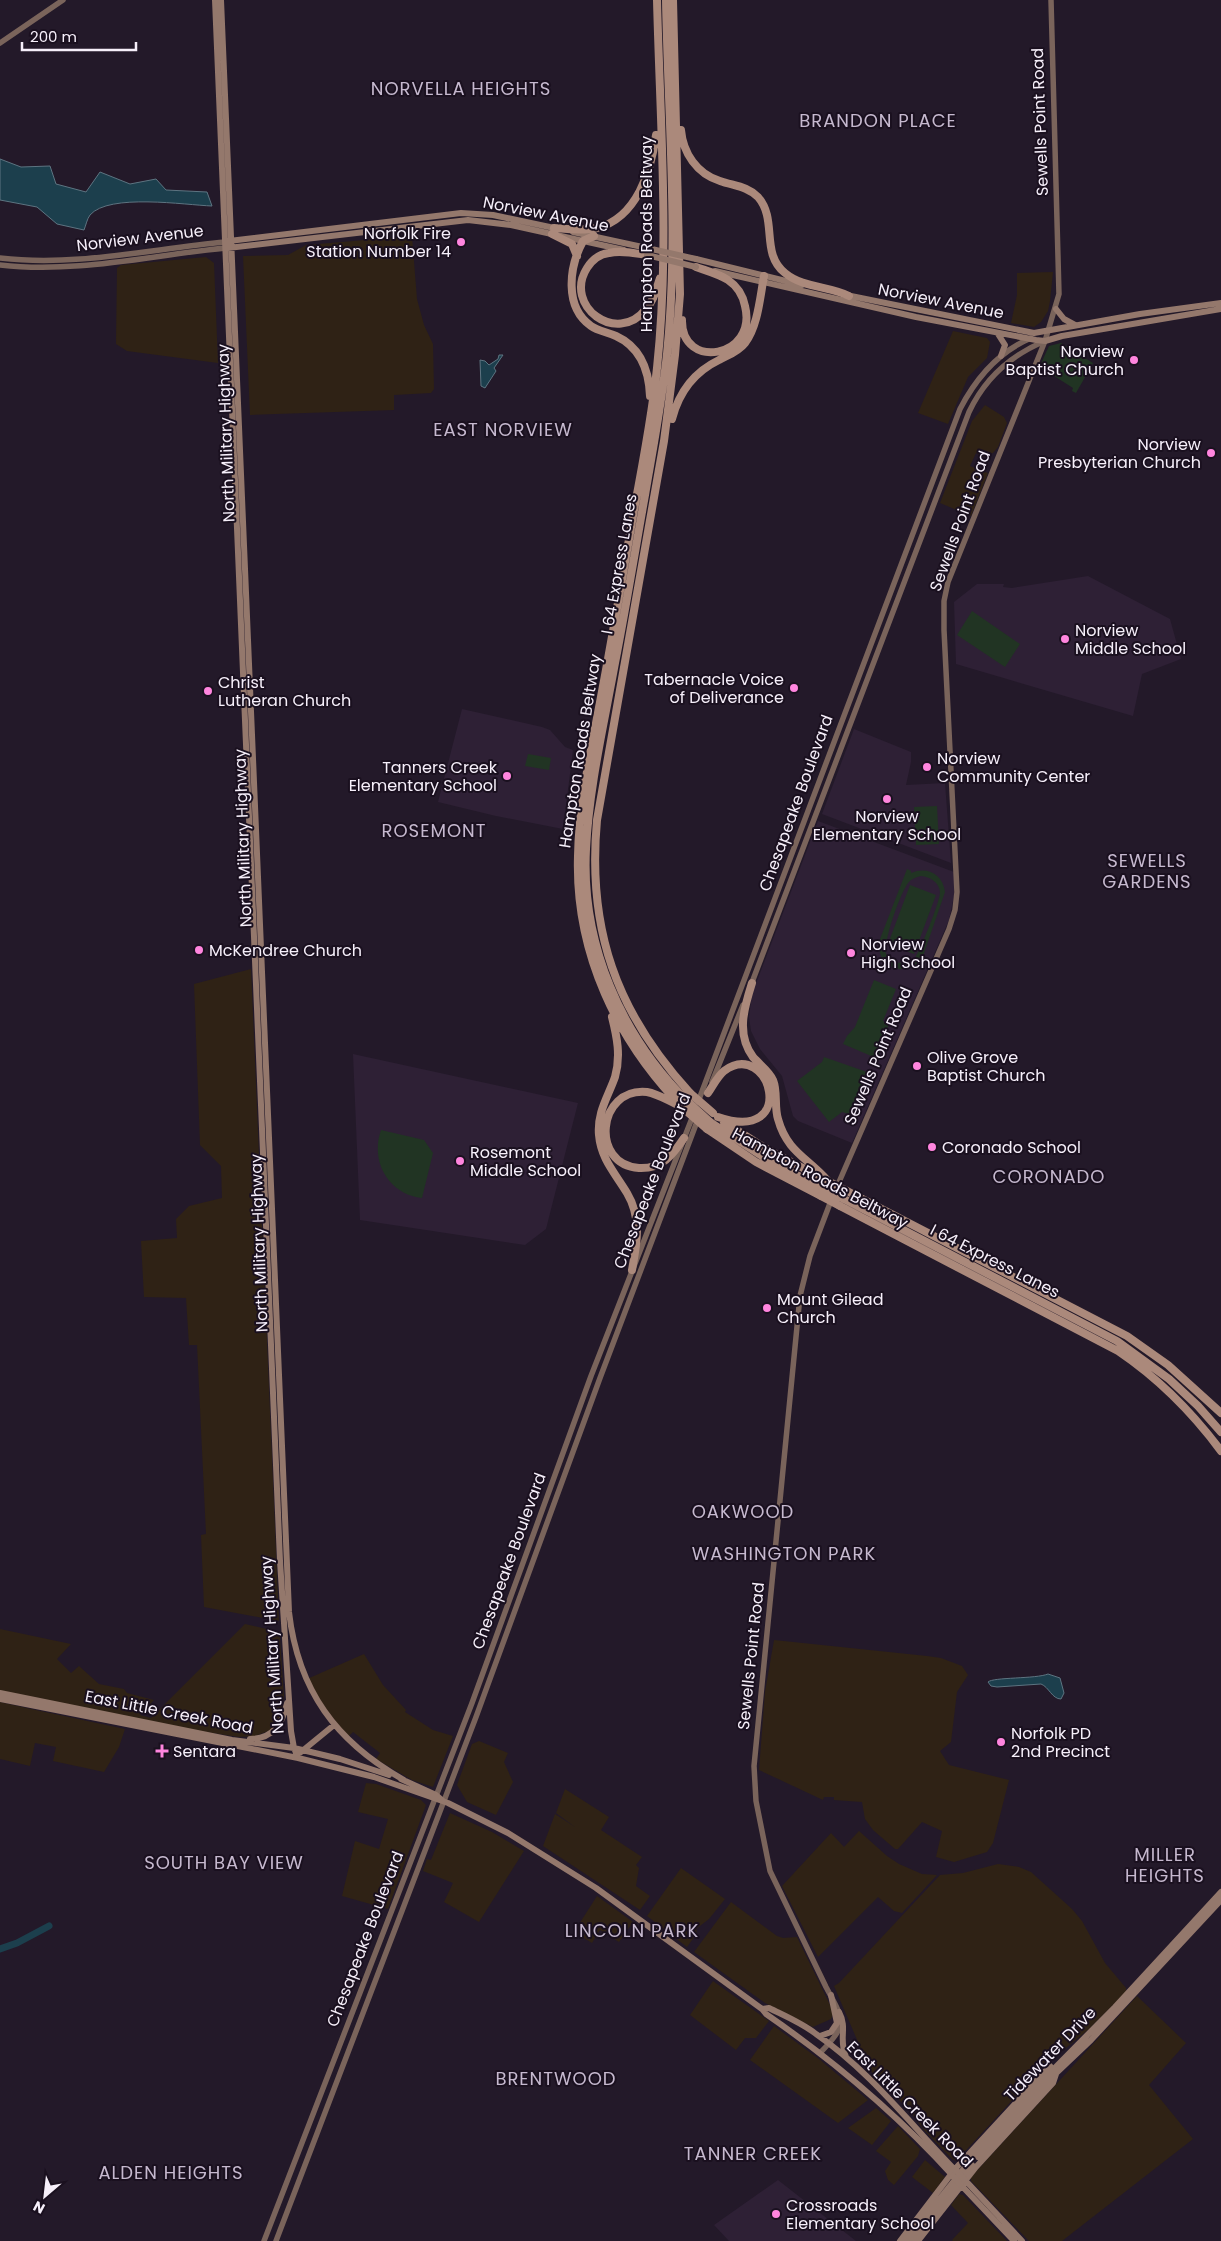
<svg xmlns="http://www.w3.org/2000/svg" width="1221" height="2241" font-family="Poppins,sans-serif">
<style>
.commercial{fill:#2f2215}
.built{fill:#2e2035}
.green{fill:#213423;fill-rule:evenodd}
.water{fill:#1c3f4d;stroke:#5d7481}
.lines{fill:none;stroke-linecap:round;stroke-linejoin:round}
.river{stroke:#1c3f4d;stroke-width:7}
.secondary{stroke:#7a645b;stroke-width:5.5}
.primary{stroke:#94786c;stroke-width:6}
.highway{stroke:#ab897b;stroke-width:8}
.primary-bridge{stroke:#94786c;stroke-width:6}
.highway-bridge{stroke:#ab897b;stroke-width:8}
.poi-dot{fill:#ff85de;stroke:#1a101f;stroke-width:2}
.labels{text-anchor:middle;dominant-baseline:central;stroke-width:4;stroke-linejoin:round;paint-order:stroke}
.street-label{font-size:16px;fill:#f6effa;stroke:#1a101f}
.poi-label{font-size:16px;fill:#f6effa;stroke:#1a101f;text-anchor:start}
.neighbourhood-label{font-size:18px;letter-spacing:1px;fill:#c6b9cf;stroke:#1a101f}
</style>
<rect width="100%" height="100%" fill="#231929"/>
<path class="commercial" d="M412,236L417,299L424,325L433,344L434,389L431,393L394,395V410L250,415L243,256L288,255L306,245Z
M206,257L214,263L218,363L127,351L116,344L117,268L121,265Z
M1053,272L1050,301L1048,311L1041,322L1034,327L1011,323L1017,295V273Z
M953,331L987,338L990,342L987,358L968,377L948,424L918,413Z
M985,405L1004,417L1007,423L998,447L993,453L983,457L976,453L970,466L988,473L971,516L940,503L972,421Z
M251,969L279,1621L204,1607L201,1535L206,1534L197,1345H189L186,1298L144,1297L141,1241L177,1238L176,1219L189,1206L222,1198L221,1166L200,1145L194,984Z
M245,1624L279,1632L280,1639L284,1697L280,1718L274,1729L255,1736L239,1737L199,1731L0,1691V1629L71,1644L57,1659L71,1673L79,1666L99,1684L124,1689L127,1693L154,1700L140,1715L151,1718Z
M774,1640L927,1656L941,1658L962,1666L968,1675L957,1692L951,1742L940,1751L949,1765L1009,1780L993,1843L987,1852L954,1862L936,1857L942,1831L922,1822L898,1849H895L873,1830L865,1819L862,1802L834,1800V1797H824L823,1800L759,1770L765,1692Z
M364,1654L383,1685L406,1710L405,1712L433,1730L453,1736L433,1787L412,1780L376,1759L380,1753L353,1732L348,1737L326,1709L307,1679Z
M0,1702L31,1709L125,1729L119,1747L104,1772L53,1761L56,1747L35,1743L30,1766L0,1759Z
M479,1741L508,1753L504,1762L513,1782L496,1815L467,1802L457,1785L472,1744Z
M366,1783L376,1784L421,1800L426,1805L388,1909L342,1896L355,1841L379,1849L388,1819L358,1812Z
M565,1789L609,1817L601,1830L642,1857L636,1865L639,1868L636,1886L650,1896L640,1910L543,1846L555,1814L575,1827L556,1813Z
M450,1813L492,1832L524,1851L479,1922L444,1902L453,1883L423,1871L427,1859L431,1860Z
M859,1831L887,1856L899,1864L922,1874L937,1875L902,1913L894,1911L878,1897L818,1957L782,1886L831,1833L844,1847Z
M998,1864L1019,1867L1031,1872L1072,1909L1082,1921L1105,1963L1126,1988V1992L1088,2030L1045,2065L956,2161L952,2159L923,2129L909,2110L870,2070L834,1986L839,1983L940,1875L963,1873Z
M681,1868L725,1899L709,1919L696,1929L697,1933L687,1947L647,1916Z
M597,1896L633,1922L619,1942L600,1930L592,1943L574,1932Z
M731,1902L777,1936L783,1938L797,1937L830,2005L833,2014L831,2019L813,2027L765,2003L694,1952Z
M713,1981L769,2021L756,2038H745L736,2050L690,2015Z
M1137,1996L1186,2043L1149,2085L1193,2139L1062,2241H1029L971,2181V2177Z
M774,2026L819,2059L868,2100L838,2123L750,2060Z
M876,2108L891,2121L872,2145L848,2128Z
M898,2126L920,2149L918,2156L894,2185L888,2180L885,2171L891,2162L876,2151Z
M925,2160L945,2177L933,2193L912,2177Z
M959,2194L963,2195L1007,2241H953L952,2240L968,2223L951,2205Z"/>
<path class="built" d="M1088,576L1170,619L1181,659L1142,674L1133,716L956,664L954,602L977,584H1004L1003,587L1012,588Z
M462,709L542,727L550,730L565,747L573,750L563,829L496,816L438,802Z
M854,729L911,752V762L906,785L945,783L951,863L822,814Z
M818,821L954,872V896L949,920L852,1143L798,1121L793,1116L782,1076L760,1049L751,1031L749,1017L752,994Z
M353,1054L578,1103L546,1229L525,1245L360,1220Z
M778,2180L856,2241H729L714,2225Z"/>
<path class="green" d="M1061,343L1093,363L1076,393L1072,391L1073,388L1051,374L1049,377L1038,370L1049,346Z
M972,611L1020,644L1005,667L957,635Z
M528,754L551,758L549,770L525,766Z
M937,806L939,844L916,845L914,807Z
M907,869L911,871V873C927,866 943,874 945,892L922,959C905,980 873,965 880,939ZM921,876C930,877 939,882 940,892C940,902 921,948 915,958L910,962L896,963L886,954C883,942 900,894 908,883C911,879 916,877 921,876Z
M910,885L936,895L914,954L888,944Z
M874,980L896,989L883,1021L889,1023L879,1056L876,1058L843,1044L847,1036L855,1027Z
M824,1057L867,1072L868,1074L852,1115L842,1112L829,1122L797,1081L822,1062Z
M381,1130L424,1140L433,1153L422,1198C388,1194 370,1161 381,1130Z"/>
<path class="water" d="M0,159L21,167L50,166L56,184L86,192L100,172L130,184L156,179L166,190L207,192L212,206C185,205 109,193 90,215C87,219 86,225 84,230L57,224L37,207L0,200Z
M499,355H503L494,368L496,371L485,388L481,386L480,360L485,361L489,365L498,359Z
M1048,1674L1060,1678L1064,1693L1061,1699C1052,1699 1049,1687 1041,1684L997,1687L991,1686L988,1682C993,1677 1036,1679 1048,1674Z"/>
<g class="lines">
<path class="river" d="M0,1949L17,1943L49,1926"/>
<path class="secondary" d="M0,43L63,0
M0,258C76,267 150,249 225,242
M0,265C76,274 151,255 226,248
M751,985L969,412C985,378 1011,355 1045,341
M712,1082L743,1005
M698,1102L960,409C976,378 998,352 1031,338
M836,1189L949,929L955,910L957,892L944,630V601L948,582L1045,341L1059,294L1051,0
M820,2053C849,2023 844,2021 826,1987L770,1871L756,1801L754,1766L800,1296L810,1256L832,1198
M264,2241L472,1703L591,1376L694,1113
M276,2241L476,1717L600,1378L698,1119"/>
<path class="primary" d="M215,0L280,1561L291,1731L294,1748L298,1758
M221,0L289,1612C298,1690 336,1742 404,1780
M573,232L647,248
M229,241L461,213L493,215L559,229
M228,248L468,220L511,225L624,250
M696,259L802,285
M715,271L916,317L1036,340L1045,341L1062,336L1221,309
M846,295L1034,333L1140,314L1221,303
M1056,309L1064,319L1075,325
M998,334L1005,345L1001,356
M0,1693L232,1740L294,1748L340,1759L389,1775
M0,1699L298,1758L374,1777L448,1803L508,1833L596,1888L762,2009L766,2014C834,2061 897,2114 953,2176
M250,1739C273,1739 283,1723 287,1703
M301,1752L334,1725
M401,1779L436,1795L443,1801
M762,2009L769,2008C785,2016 802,2023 816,2034C870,2071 911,2125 956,2171
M839,2012C848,2029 838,2038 846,2057
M820,2036L831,2032L837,2023L831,1995
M978,2157L1052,2077L1091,2040L1221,1900
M964,2179L1022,2241
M960,2184L1014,2241
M900,2241L955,2169L1050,2066
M906,2241L981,2147L1028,2095L1115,2007L1221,1892
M912,2241L972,2165
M918,2241L976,2167L1053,2083L1056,2074"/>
<path class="highway" d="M657,0C660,122 670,246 657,368C652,416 643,463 634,510C624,568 614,627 603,686C593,742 579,799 578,856C575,953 617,1041 684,1109
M666,0C668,117 679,237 667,354C662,401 653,448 645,495C635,551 626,607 615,663C604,724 589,787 586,849C581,944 621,1035 687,1101
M673,0L680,294L675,355L664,441L597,820C587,929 616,1012 690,1093
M681,130C683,153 697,174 720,181C734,186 747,186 758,197C778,220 760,253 785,273C803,288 829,286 849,296
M554,228C568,229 583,231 597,228C637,218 651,171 656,135
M552,234L572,244L577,256
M594,236L583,241C569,267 564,307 591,326C598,331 607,332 616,336C640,347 649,370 650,396
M647,255C634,253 621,250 609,253C600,254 592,260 587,268C563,306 617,346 646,309C654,301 656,289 660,278
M682,320C681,371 758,358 745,306C743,296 737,286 728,280C719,274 707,271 696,267
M672,419C679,392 694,372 719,360C728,355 738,352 745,343C758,326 760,297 764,276
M752,983C744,1008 736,1034 753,1057C760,1065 769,1071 773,1080C778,1092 774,1106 778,1119C787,1152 808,1158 827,1180
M612,1017C617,1037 621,1056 615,1077C608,1097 597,1112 599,1135C601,1159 615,1173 627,1193C642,1218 637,1243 632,1270
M708,1093C713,1086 717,1077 724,1071C770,1037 800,1145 718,1117
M676,1104C667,1100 658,1094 647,1092C597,1087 590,1165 639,1168C662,1169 672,1156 684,1138
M710,1122L765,1158L823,1189
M724,1122L765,1148L818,1176
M707,1129L756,1162L821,1196
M847,1191L1127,1336L1168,1365L1221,1413
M844,1199L1117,1341L1169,1379L1198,1406L1221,1432
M840,1206L1118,1351C1158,1378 1192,1412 1221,1451"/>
<path class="primary-bridge" d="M647,248L696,259
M647,255L696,267
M957,2171L964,2179
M953,2176L960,2184"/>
<path class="highway-bridge" d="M690,1093L713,1113
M687,1101L710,1122
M684,1109L707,1129
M828,1181L847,1191
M823,1189L844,1199
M821,1196L840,1206"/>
</g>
<g class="poi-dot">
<circle cx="461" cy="242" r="5"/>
<circle cx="1134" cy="360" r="5"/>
<circle cx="1211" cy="453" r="5"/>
<circle cx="1065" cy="639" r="5"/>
<circle cx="794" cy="688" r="5"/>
<circle cx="208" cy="691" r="5"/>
<circle cx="927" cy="767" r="5"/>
<circle cx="507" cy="776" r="5"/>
<circle cx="887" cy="799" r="5"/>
<circle cx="199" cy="950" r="5"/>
<circle cx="851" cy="953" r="5"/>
<circle cx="917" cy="1066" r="5"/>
<circle cx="932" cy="1147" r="5"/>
<circle cx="460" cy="1161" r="5"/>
<circle cx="767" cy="1308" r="5"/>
<circle cx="1001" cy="1742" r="5"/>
<path d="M159.5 1743.5h5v5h5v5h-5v5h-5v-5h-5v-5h5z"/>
<circle cx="776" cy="2214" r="5"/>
</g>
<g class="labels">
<g class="street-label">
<text transform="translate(1040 122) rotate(-92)">Sewells Point Road</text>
<text transform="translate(546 214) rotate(11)">Norview Avenue</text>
<text transform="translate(646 234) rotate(-90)">Hampton Roads Beltway</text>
<text transform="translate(140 238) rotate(-7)">Norview Avenue</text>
<text transform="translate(941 301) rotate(11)">Norview Avenue</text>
<text transform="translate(226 433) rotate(-92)">North Military Highway</text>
<text transform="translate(960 521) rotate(-70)">Sewells Point Road</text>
<text transform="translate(619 564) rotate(-80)">I 64 Express Lanes</text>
<text transform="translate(580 751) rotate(-81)">Hampton Roads Beltway</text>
<text transform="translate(796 803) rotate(-70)">Chesapeake Boulevard</text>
<text transform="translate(243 838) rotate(-92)">North Military Highway</text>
<text transform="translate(878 1056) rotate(-67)">Sewells Point Road</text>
<text transform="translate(820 1178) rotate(28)">Hampton Roads Beltway</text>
<text transform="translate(652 1181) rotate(-69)">Chesapeake Boulevard</text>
<text transform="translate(259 1243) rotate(-92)">North Military Highway</text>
<text transform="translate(995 1261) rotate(27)">I 64 Express Lanes</text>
<text transform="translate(509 1561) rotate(-70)">Chesapeake Boulevard</text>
<text transform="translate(272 1645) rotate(-94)">North Military Highway</text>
<text transform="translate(751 1656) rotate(-84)">Sewells Point Road</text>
<text transform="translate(169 1712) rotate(11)">East Little Creek Road</text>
<text transform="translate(365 1939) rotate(-69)">Chesapeake Boulevard</text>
<text transform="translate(1050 2054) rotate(-46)">Tidewater Drive</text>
<text transform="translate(910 2104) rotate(45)">East Little Creek Road</text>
</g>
<g class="poi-label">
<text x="451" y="233" text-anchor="end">Norfolk Fire<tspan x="451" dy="18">Station Number 14</tspan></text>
<text x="1124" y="351" text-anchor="end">Norview<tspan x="1124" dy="18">Baptist Church</tspan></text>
<text x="1201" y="444" text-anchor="end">Norview<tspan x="1201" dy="18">Presbyterian Church</tspan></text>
<text x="1075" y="630">Norview<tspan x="1075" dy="18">Middle School</tspan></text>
<text x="784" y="679" text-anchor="end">Tabernacle Voice<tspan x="784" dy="18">of Deliverance</tspan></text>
<text x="218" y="682">Christ<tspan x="218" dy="18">Lutheran Church</tspan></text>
<text x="937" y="758">Norview<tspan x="937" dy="18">Community Center</tspan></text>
<text x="497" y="767" text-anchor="end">Tanners Creek<tspan x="497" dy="18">Elementary School</tspan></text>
<text x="887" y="816" text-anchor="middle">Norview<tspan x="887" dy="18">Elementary School</tspan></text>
<text x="861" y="944">Norview<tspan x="861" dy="18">High School</tspan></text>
<text x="209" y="950">McKendree Church</text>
<text x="927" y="1057">Olive Grove<tspan x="927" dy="18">Baptist Church</tspan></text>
<text x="942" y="1147">Coronado School</text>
<text x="470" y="1152">Rosemont<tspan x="470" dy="18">Middle School</tspan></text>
<text x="777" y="1299">Mount Gilead<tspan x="777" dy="18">Church</tspan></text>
<text x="1011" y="1733">Norfolk PD<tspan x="1011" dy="18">2nd Precinct</tspan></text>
<text x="173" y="1751">Sentara</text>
<text x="786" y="2205">Crossroads<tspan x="786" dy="18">Elementary School</tspan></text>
</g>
<g class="neighbourhood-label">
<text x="461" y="88">NORVELLA HEIGHTS</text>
<text x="878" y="120">BRANDON PLACE</text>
<text x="503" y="429">EAST NORVIEW</text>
<text x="434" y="830">ROSEMONT</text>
<text x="1147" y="860">SEWELLS<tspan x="1147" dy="21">GARDENS</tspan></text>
<text x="1049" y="1176">CORONADO</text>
<text x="743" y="1511">OAKWOOD</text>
<text x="784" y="1553">WASHINGTON PARK</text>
<text x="1165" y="1854">MILLER<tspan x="1165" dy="21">HEIGHTS</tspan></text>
<text x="224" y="1862">SOUTH BAY VIEW</text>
<text x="632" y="1930">LINCOLN PARK</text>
<text x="556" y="2078">BRENTWOOD</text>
<text x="753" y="2153">TANNER CREEK</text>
<text x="171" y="2172">ALDEN HEIGHTS</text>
</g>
</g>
<g transform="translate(45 2196) rotate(208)" stroke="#1a101f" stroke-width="4" paint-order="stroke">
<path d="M0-4L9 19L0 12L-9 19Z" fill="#f6effa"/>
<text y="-8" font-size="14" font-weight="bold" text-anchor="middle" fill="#f6effa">N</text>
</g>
<path d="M22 42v8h114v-8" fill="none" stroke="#f6effa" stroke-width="2.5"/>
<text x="30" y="42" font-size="15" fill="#f6effa" stroke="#1a101f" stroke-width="4" paint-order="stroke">200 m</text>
</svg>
